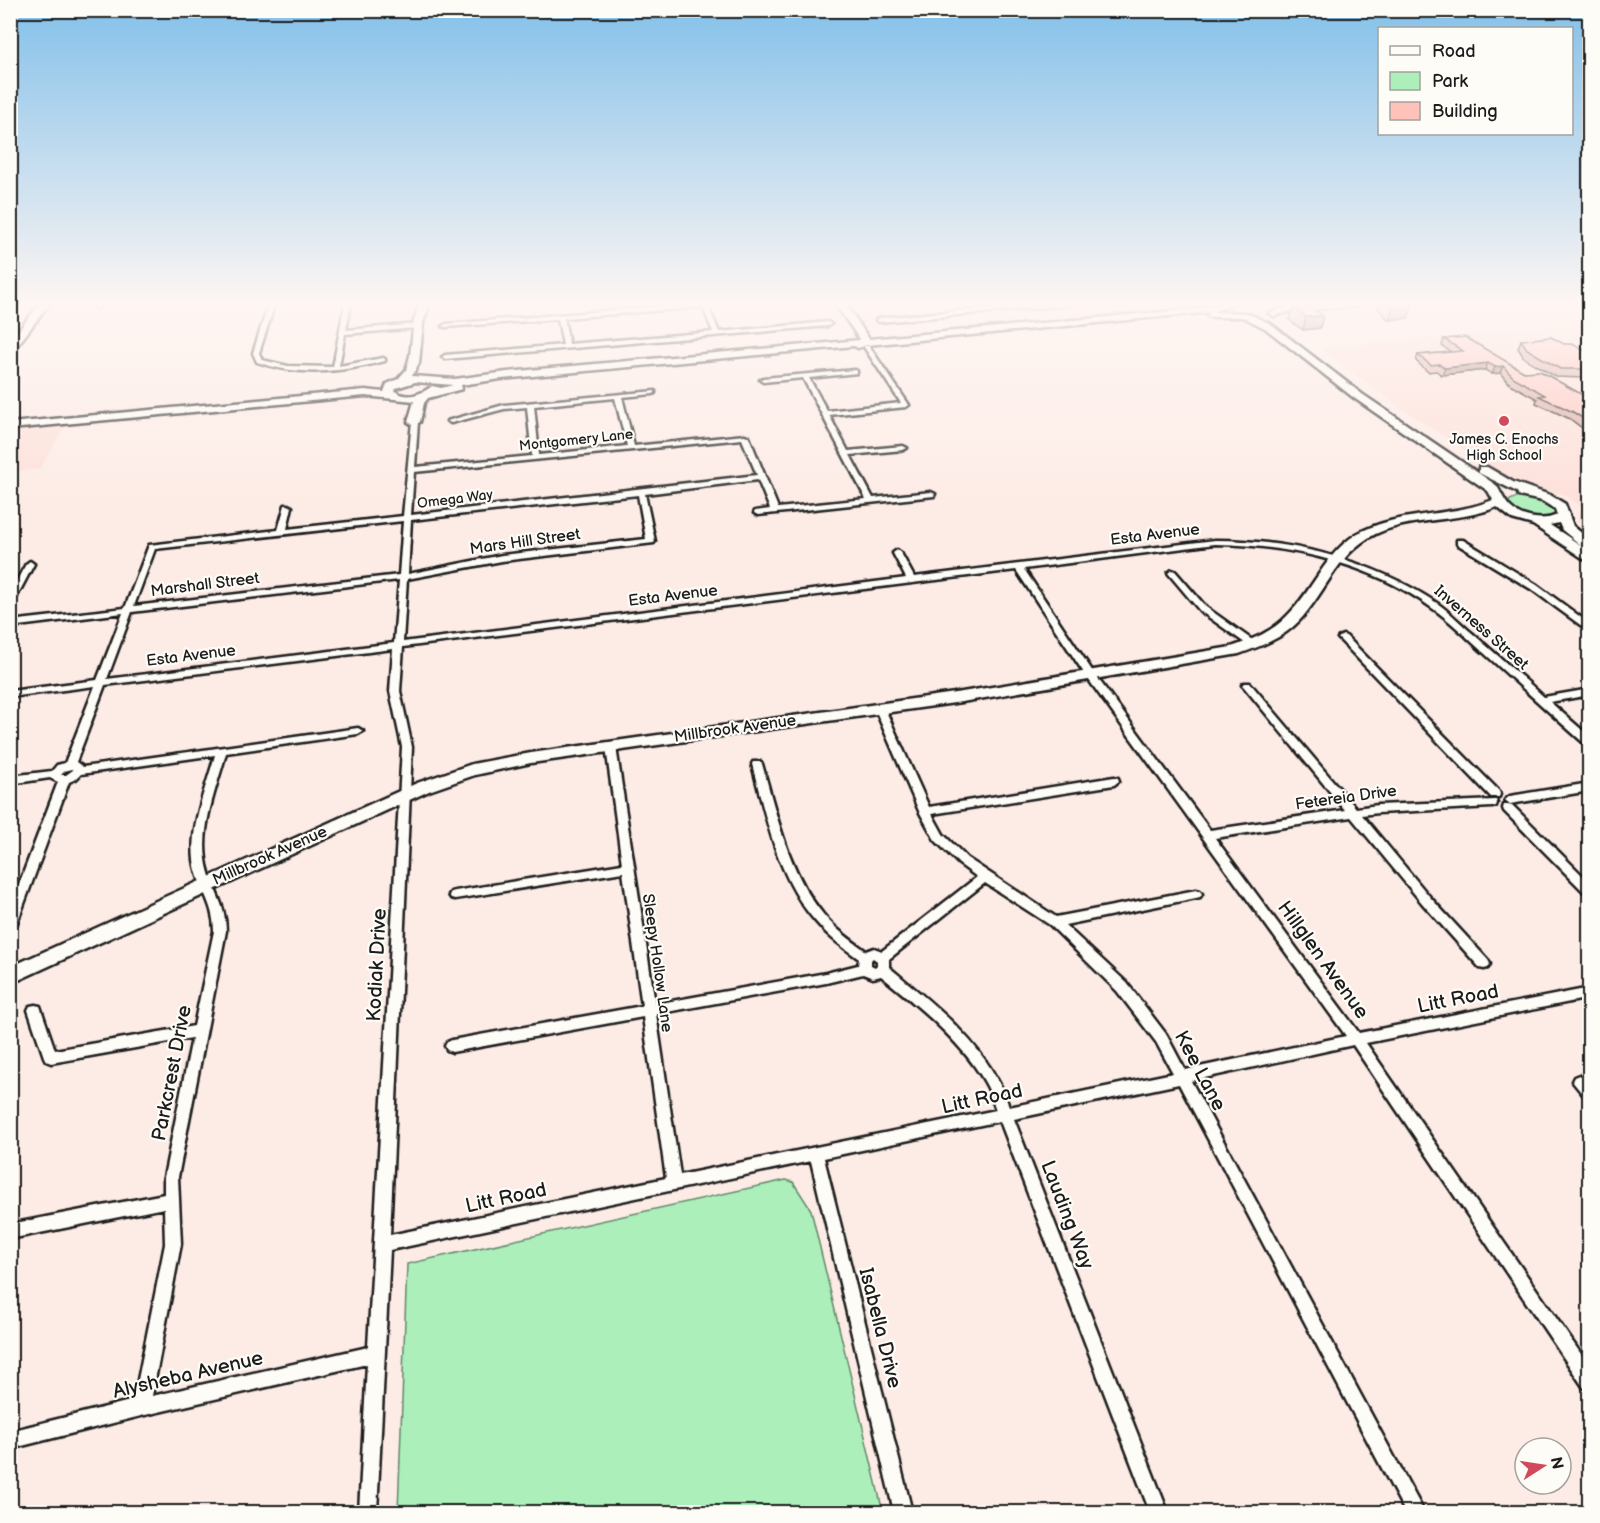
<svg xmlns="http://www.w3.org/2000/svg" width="1600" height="1523" font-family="'Balsamiq Sans',sans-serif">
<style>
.built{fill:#fddfd8}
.green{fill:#acefba;stroke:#64866b;stroke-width:1.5}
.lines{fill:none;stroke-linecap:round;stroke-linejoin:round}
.street-casing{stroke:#1c1c1c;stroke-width:5}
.secondary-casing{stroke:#1c1c1c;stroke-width:5}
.street{fill:#fdfcf7;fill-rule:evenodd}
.secondary{fill:#fdfcf7;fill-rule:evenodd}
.wall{fill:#daa7a0;stroke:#1c1c1c;stroke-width:1.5}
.shaded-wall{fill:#b28882;stroke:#1c1c1c;stroke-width:1.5}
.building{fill:#fec2ba;stroke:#1c1c1c;stroke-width:1.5}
.poi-dot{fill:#d1495b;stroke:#fdfcf7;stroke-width:2}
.labels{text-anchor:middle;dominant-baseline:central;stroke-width:4.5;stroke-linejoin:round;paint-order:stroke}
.far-poi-label{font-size:14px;fill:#1c1c1c;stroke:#fdfcf7}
.far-street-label{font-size:14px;fill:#1c1c1c;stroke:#fdfcf7}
.street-label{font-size:16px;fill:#1c1c1c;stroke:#fdfcf7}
.near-street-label{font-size:20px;fill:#1c1c1c;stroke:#fdfcf7}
</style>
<rect width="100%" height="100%" fill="#fdebe5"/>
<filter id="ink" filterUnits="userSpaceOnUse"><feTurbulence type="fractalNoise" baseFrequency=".0167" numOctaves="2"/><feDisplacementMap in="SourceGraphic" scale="12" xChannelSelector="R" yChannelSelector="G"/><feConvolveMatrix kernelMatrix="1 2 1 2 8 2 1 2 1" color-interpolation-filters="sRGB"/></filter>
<g filter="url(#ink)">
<path class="built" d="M1589,323V536L1582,529L1578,521V514L1583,508L1565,495L1530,487L1502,474L1405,411L1319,348Z
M68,421L40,469L11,472V427Z"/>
<path class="green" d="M1517,497L1534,498L1554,509L1555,513C1543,523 1517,516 1509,503L1510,500Z
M786,1180L793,1182L811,1210L883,1512H398L407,1264Z"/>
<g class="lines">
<defs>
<path id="street" d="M97,303H103L97,309L94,307Z
M269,303H275L259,353L262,360L288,366L333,367L345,303H351L346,330L417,324L420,326L417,328L345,334L339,366L383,358L385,359V361C343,372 299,377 257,362L253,353Z
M705,303H730L708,306L719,332L828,322L831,324L828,326L445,359L442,357L445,355L563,345L558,319L444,327L443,326L446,324ZM703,307L713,332L569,344L564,318Z
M1049,303H1072L1069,305L879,322L876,320L879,318Z
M865,346H869L909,405L906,407L829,415L848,451L903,446L907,448L903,450L850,455L873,498L931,492L935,494L934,496L758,515L754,513L755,511L770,509L758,480L645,494L655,541L654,543L502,561L407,579L403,642L906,578L893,553L897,550L901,553L914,577L1215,540C1293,540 1371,560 1437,603C1449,611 1460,623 1472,633C1496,654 1520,675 1544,697L1590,689V695L1550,702L1590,737V746L1586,745C1552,715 1518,684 1484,653C1467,638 1451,621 1432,608C1371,563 1289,545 1215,544L1024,569L1093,672L1210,830L1345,810L1244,687L1242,685L1244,683H1250L1356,808L1378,805L1496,800L1497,803L1496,806L1492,807L1378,813L1362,815L1430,897L1488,960L1490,964L1488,968L1484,969L1480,968L1422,903L1351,817L1215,838L1359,1033L1590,988V998L1366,1043L1590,1367V1390L1584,1388L1353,1045L1191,1081L1424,1512H1405L1179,1084L1014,1119L1168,1512H1150L1000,1121L824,1158L912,1512H894L811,1161L390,1250L377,1512H359L367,1364L141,1416L10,1449V1431L134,1400L165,1244L164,1208L10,1239V1224L164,1194V1177L192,1038L51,1063L46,1061L44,1057L28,1010L30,1006L35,1005L40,1006L55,1050L194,1026L214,931C214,902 197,886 194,860C190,825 206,788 215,755L81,774L76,779L69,782L17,923L15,926L10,928V908L58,782L50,778L10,784V776L52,771L57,765L65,763L95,686L10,697V691L97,680L123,613L10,627V621L125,608L149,545L278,530L285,505H288L292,507L287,529L403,516L412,421L418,422L415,467L532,456L527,407L504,409L451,423L447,421L504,405L655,391V393L653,394L622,397L634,446L745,435L749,437L778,508L866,499L803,378L763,382L760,380L763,378L855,370L857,371V373L809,378L827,411L901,403L864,347ZM615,398L627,446L539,455L534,406ZM742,439L757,475L411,515L414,472ZM638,495L646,539L502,555L408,574L411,520ZM403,521L399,575L134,606L155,549ZM1016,570L1086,676L1346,1036L1185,1070L1166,1034L1127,983L1065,925L1196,898L1200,897L1202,894L1200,891L1196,890L1056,917L967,858L943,834L932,814L1114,785L1119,781L1118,778L1114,777L929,807L885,709L880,706L875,709L919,811L935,840L959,864L977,877L882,951L874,948L866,951C851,940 835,929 823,914C788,872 777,815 762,764L761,762H753L752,764C766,818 778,880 817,923C829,937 844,948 859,959L858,965L826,973L655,1004L616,747L611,744L606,747L622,864L455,891L451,892L449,895L451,898L455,899L623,872L642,1006L452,1040L447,1042L445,1046L447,1050L452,1052L643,1017L666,1178L390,1235L412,747L400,691L403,647ZM399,580L394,643L107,679L132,612ZM393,649L390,691L402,747L368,1347L152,1396L181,1244L178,1177L226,931C226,901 209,886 206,859C201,824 217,787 226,753L358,734L363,731L358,728L83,767L76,762L105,685ZM71,769L73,770L66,775H61L65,771ZM985,883L1050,925L1117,991L1156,1042L1173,1073L1009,1107C1006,1098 1003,1089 998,1081C974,1035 928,1000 889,967V959ZM873,958L877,961V965L875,967L871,965V960ZM863,974L873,978L881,976C917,1005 967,1046 988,1088C991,1095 993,1102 996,1110L680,1175L656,1014L826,983Z
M1457,540H1463L1537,585L1590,624V632L1531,589L1457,544Z
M30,561L34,564L14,602L10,605V593L26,564Z
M1172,570L1175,571L1206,607L1255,642L1257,644L1255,646H1249L1200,611L1168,573Z
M1343,635L1346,636L1499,791L1500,794L1499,797H1491L1340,640L1338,638Z
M1590,783V791L1510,804L1505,800L1510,796Z
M1508,804L1512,805L1590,883V895L1586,894L1504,811L1503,808L1504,805Z
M1579,1075L1584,1077L1590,1083V1099L1585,1097L1572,1081L1574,1077Z"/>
<path id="secondary" d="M40,303H50L13,351L10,352V342Z
M420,303H430L423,323L419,363L412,376L455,379L507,372L860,340L835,303H845L869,339L1194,309L1221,303H1234L1213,312L1247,313L1271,324L1362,394L1496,485C1501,492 1504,501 1510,507C1521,518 1543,522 1557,515L1555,509L1542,501L1519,496L1517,492L1479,473V467H1487L1513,482L1550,495L1565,504L1573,526L1590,540V551L1586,550L1590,552V563L1533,525L1512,519L1497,507C1454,525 1399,514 1361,543C1334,563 1322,597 1299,621C1283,638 1261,646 1239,654L962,702L531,763L475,775L429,791L10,984V967L417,783L472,764L531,753L962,692L1231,647C1251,640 1272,632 1287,616C1312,592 1325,554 1355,535C1397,510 1449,518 1493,500L1488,491L1354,398L1265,328L1243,317H1209L1207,315L1211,312L867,345L858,348L854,346L501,379L461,385L462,389L428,398L424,403L420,422L414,425L408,422L414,401L365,396L10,429V423L365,390L384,392L387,384L398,379L406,370L410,356L414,320ZM415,382L453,385L441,388L432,386C422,394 407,400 395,391L396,388ZM1559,523L1562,530L1582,546L1550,525Z
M1319,303H1361L1356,306L1292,311L1274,316L1269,313L1291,305Z"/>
</defs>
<use href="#street" class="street-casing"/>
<use href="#secondary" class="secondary-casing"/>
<use href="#street" class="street"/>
<use href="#secondary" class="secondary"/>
</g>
<path class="wall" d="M1378,303H1407L1408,318L1389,320L1377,308Z
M1307,305L1320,328L1303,330L1289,320L1293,308Z
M1444,339L1590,399V431H1586L1570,419L1536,403L1537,399L1510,384L1500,373L1492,374L1485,370L1442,375L1436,371L1428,372L1416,361L1418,355L1451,352L1442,346Z
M1521,340L1564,344L1590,353V376L1584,378L1556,377L1524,358L1518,348Z"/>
<path class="shaded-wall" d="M1412,306L1408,318L1389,320L1393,308Z
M1323,316L1320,328L1303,330L1306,317Z
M1488,363L1485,370L1442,375L1445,368Z
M1503,366L1500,373L1492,374L1495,367Z
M1589,369H1590V376L1584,378Z"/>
<path class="building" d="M1389,303H1407L1412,306L1393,308Z
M1307,305L1323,316L1306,317L1293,308Z
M1465,337L1524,372L1540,371L1590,399V423L1573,412L1539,396L1545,395L1513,377L1503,366L1495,367L1488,363L1445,368L1439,364L1431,365L1418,355L1463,351L1444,339Z
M1551,337L1564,344H1572L1590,353V369H1560L1527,349L1521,340Z"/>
</g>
<linearGradient id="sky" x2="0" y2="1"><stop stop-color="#83c0ea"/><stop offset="0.59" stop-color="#fef6f3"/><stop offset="1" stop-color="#fef6f3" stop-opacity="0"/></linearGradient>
<rect width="1600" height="516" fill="url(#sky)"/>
<circle class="poi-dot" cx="1504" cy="421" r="6"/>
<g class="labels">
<g class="far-poi-label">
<text x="1504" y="439">James C. Enochs<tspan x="1504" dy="16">High School</tspan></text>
</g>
<g class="far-street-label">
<text transform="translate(576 440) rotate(-6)">Montgomery Lane</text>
<text transform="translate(455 499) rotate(-7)">Omega Way</text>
</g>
<g class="street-label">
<text transform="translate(1155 535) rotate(-7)">Esta Avenue</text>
<text transform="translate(525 542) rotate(-8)">Mars Hill Street</text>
<text transform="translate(205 585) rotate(-7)">Marshall Street</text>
<text transform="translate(673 596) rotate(-7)">Esta Avenue</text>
<text transform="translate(1481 628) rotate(41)">Inverness Street</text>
<text transform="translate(191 656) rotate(-7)">Esta Avenue</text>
<text transform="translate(735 729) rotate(-8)">Millbrook Avenue</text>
<text transform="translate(1346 798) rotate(-8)">Fetereia Drive</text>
<text transform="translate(270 856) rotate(-24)">Millbrook Avenue</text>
<text transform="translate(657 963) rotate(82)">Sleepy Hollow Lane</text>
</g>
<g class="near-street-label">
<text transform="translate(1323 960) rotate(54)">Hillglen Avenue</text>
<text transform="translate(377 965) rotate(-87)">Kodiak Drive</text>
<text transform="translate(1458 999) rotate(-11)">Litt Road</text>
<text transform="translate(1200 1071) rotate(62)">Kee Lane</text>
<text transform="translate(172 1073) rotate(-79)">Parkcrest Drive</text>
<text transform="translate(982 1099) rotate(-12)">Litt Road</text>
<text transform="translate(506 1198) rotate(-12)">Litt Road</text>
<text transform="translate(1067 1215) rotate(69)">Lauding Way</text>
<text transform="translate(880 1328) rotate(76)">Isabella Drive</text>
<text transform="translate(188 1375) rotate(-13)">Alysheba Avenue</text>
</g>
</g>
<rect width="1600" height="1523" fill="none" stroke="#fdfcf7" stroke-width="36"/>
<rect x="18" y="18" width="1564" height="1487" fill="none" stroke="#1c1c1c" stroke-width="2" filter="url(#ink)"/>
<rect x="1378" y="27" width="195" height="108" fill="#fdfcf7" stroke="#a3a29f" stroke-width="1.5"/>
<rect x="1390" y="46" width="30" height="9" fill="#fdfcf7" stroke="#a3a29f" stroke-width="1.5"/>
<text x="1432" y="57" font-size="18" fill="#1c1c1c">Road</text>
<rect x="1390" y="72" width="30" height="18" fill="#acefba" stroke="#a3a29f" stroke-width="1.5"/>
<text x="1432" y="87" font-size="18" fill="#1c1c1c">Park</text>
<rect x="1390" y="102" width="30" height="18" fill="#fec2ba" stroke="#a3a29f" stroke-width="1.5"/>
<text x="1432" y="117" font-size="18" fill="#1c1c1c">Building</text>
<g transform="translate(1543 1466) rotate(78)"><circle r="28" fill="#fdfcf7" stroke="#a3a29f" stroke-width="1.5"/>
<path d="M0-4.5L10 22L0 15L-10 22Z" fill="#d1495b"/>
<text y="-9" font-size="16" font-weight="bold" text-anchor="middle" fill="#1c1c1c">N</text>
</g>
</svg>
